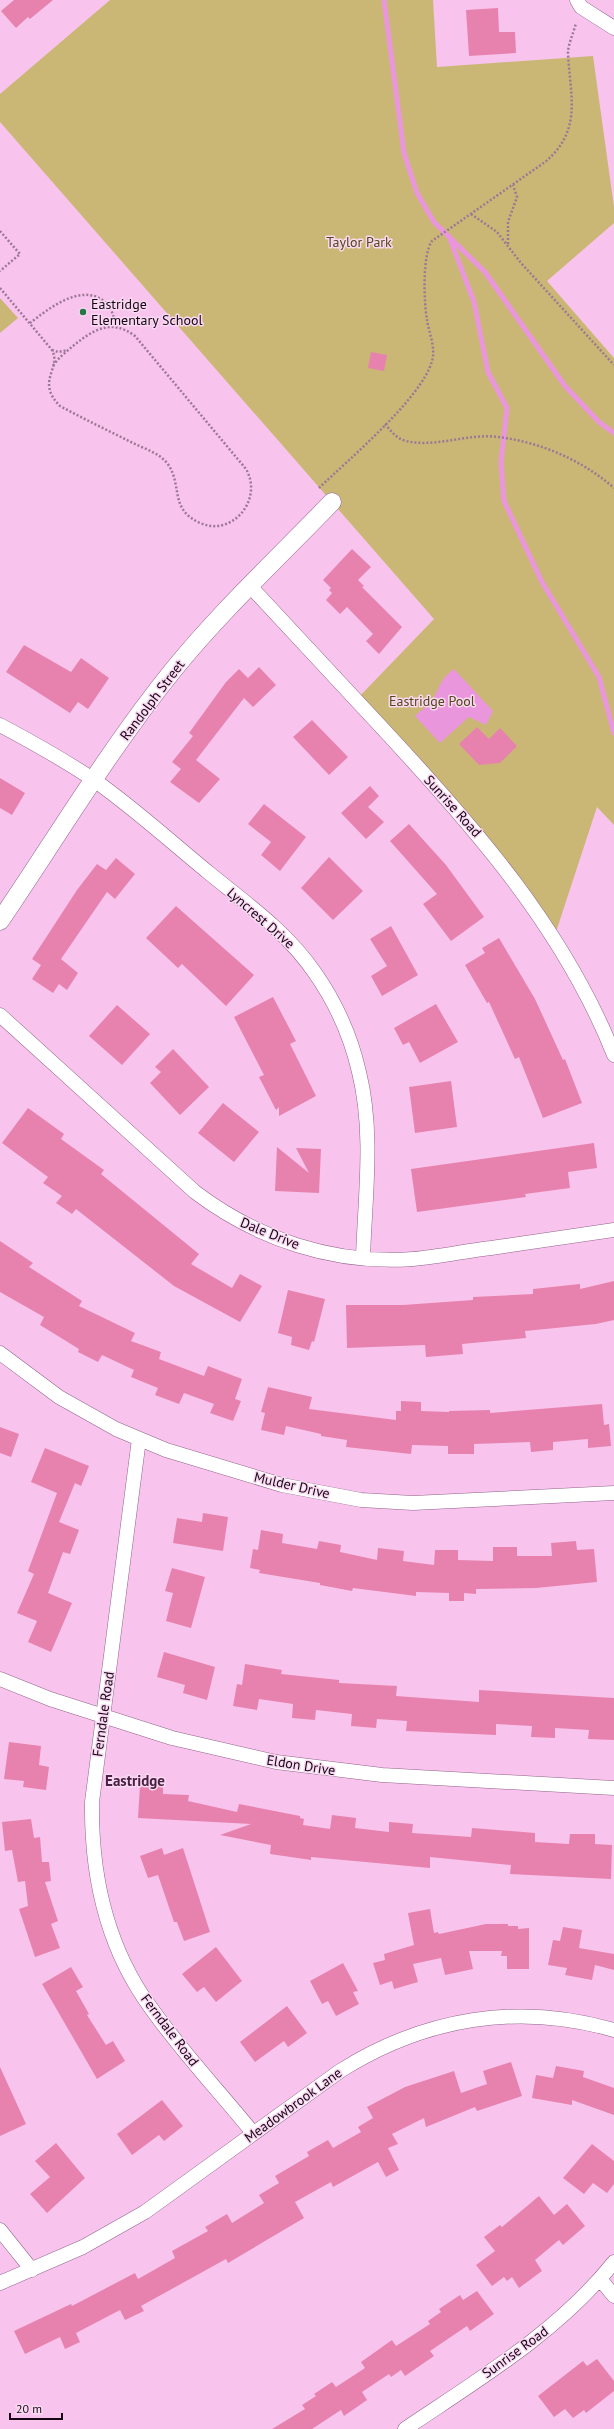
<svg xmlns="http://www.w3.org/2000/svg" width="614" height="2429" font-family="'PT Sans',sans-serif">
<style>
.green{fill:#cbb775}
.water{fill:#ea96dc}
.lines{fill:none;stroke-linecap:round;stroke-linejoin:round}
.stream{stroke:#ea96dc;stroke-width:5}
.building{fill:#e782ae}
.minor-casing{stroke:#926389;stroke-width:15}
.tertiary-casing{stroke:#926389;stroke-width:19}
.path{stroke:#9d7796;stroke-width:2.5;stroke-dasharray:2 2;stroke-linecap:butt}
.minor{stroke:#fff;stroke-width:14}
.tertiary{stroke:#fff;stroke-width:18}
.poi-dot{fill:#267545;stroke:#f9d9f2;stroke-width:1.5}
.labels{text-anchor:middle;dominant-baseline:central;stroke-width:3;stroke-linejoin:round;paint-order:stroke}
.park-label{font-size:14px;fill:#534618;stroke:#f9d9f2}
.poi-label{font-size:14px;fill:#160614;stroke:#f9d9f2;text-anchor:start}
.street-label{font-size:14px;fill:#160614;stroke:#f9d9f2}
.neighbourhood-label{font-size:15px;font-weight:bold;fill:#4a2144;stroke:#f9d9f2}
</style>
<rect width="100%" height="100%" fill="#f8c4ee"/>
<path class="green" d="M110,0H433L437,67L593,56L614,207V223L547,281L614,358V825L597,807L554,938L356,700L434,619L0,122V94Z
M0,298L18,318L0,333Z"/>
<path class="water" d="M454,669L493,711L486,725L469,717L440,743L415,716C420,711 428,706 432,700C441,687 438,681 454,669Z"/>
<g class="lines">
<path class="stream" d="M384,0L404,153L417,193L434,222L485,272L565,386L599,422L614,433
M449,236L474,302L488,372L507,408L501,462L504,501L542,582L599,677L614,733"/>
</g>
<path class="building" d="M14,0H53L30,19L28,17L16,28L1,11Z
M498,8L499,32H515L516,53L469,56L466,10Z
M371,352L387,355L384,371L368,368Z
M352,549L371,567L358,580L364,586L362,587L402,627L379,654L366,641L373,634L347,607L340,614L326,600L332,593L329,590L331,588L323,580Z
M24,645L71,672L81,658L109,678L88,709L78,702L70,713L6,672Z
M259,667L276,685L253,707L244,698L196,760L220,779L199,803L170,782L181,769L172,762L193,736L189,733L226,682L239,669L248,678Z
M312,720L348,757L329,775L293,737Z
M477,727L489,739L500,728L517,746L500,763L479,765L459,744Z
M0,778L25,793L12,815L0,808Z
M370,786L379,796L368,807L384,822L366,839L341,813Z
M264,804L306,837L280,871L261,855L271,842L248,824Z
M409,824L446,865L484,917L451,941L423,904L437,894L390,841Z
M329,857L363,891L333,920L301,888Z
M116,858L135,874L115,899L107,892L61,959L78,973L67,990L59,984L53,993L32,979L41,965L32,959L77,890L97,864L106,870Z
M176,906L254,975L226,1006L182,964L178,968L146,938Z
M391,926L418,975L382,996L371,976L387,966L370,939Z
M499,938L535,999L563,1060L565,1059L582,1103L543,1118L519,1057L515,1059L489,1002L487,1003L465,965L485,953L482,948Z
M273,997L296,1041L290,1044L316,1096L279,1116V1107L276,1110L259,1077L264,1075L234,1017Z
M436,1004L458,1042L420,1063L409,1042L403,1045L394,1028Z
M117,1005L150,1034L122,1065L89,1036Z
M173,1049L209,1087L180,1115L150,1083L161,1072L155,1067Z
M451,1081L457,1127L415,1133L409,1087Z
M223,1103L259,1132L234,1162L198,1133Z
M28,1108L64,1134L61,1139L104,1170L101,1174L199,1254L191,1264L232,1288L240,1274L262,1286L240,1322L174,1286L76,1209L72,1214L56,1203L62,1196L43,1183L48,1177L2,1143Z
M594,1143L597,1168L568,1172L570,1188L525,1194L526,1197L417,1212L411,1169Z
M277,1147L309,1173L296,1148L321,1149L319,1193L275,1191Z
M0,1241L33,1263L29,1267L82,1301L79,1306L135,1333L131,1341L161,1352L159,1359L204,1376L208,1366L242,1379L235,1399L241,1401L233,1421L210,1413L214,1404L184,1393L179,1404L155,1395L158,1388L131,1377L134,1370L102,1355L98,1362L78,1352L79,1349L40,1325L44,1317L0,1292Z
M614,1281V1320L596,1324L525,1331L526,1338L462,1344L463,1354L426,1357L425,1345L347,1348L346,1305H403L473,1300V1297L533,1294V1289L580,1284V1289Z
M288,1290L325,1299L314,1342L312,1341L309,1350L291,1345L292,1337L278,1333Z
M268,1387L312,1397L309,1409L396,1420V1411H401V1401L421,1402V1411L449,1412V1411L490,1410V1413L602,1404L604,1425L609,1424L611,1446L588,1448V1439L553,1442V1450L531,1452L530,1442L474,1444V1454H448V1446L412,1445L411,1454L346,1447L347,1440L321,1436V1434L286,1426L284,1435L261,1430L265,1413L261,1412Z
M0,1427L19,1434L11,1457L0,1453Z
M45,1448L89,1466L81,1486L75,1483L59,1522L79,1530L70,1554L63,1552L48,1593L72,1603L51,1652L28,1642L37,1621L17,1613L34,1574L28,1571L57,1493L31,1482Z
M203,1513L228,1517L223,1551L173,1543L177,1518L202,1522Z
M261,1530L283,1534L282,1543L317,1549L319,1541L341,1545L340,1552L377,1560L378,1548L404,1551L403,1561L434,1565L435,1550H458V1560L493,1561V1547H517V1556H552L551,1543L576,1541L577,1550L594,1549L597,1582L536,1588L476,1589V1594L464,1593V1601H449V1593L416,1592V1596L353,1588L352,1591L320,1585V1583L259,1573L260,1570L250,1568L253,1549L258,1550Z
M172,1568L205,1577L191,1628L166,1621L173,1593L165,1591Z
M164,1652L215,1667L207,1700L183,1693L185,1685L157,1677Z
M245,1664L282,1670L281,1674L339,1680V1683L397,1686L396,1696L479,1702V1690L614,1698V1740L588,1739L589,1730L555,1728V1738L531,1737L532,1726L496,1724V1735L406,1731L407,1721L377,1719L376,1728L351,1726L352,1714L316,1710L315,1720L292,1718L293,1704L259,1699L257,1710L233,1706L237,1684L242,1685Z
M9,1742L41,1746L39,1765L49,1767L46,1790L23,1787L24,1781L4,1779Z
M140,1785L163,1786V1794L189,1795L188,1801L237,1812L239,1804L300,1816V1818L304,1819L303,1825L330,1829L332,1815L356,1818L355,1828L389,1832V1822L413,1824L412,1833L471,1837L472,1828L535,1833V1842L569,1844L570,1834H595V1844L612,1845L611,1879L510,1874L511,1865L430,1857V1868L311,1857V1860L270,1854L271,1845L220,1835L251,1824L138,1818Z
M31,1819L34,1838L40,1837L42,1862H49L51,1881L45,1882L58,1921L51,1924L60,1948L35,1957L19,1909L28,1906L25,1881L18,1882L12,1850L5,1851L2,1822Z
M162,1848L164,1855L183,1848L210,1932L184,1941L177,1922H174L158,1875L148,1878L140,1856Z
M430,1909L434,1933L438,1932L439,1934L486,1924H508V1926H518V1929L529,1928V1969H507V1956H501L502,1951H469L473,1969L445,1975L441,1958L413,1964L418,1982L394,1989L392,1981L380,1985L373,1963L385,1960L384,1954L414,1945L408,1913Z
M563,1927L582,1930L579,1948L614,1954V1970L595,1965L592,1980L565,1975L567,1968L548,1965L553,1940L560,1941Z
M216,1947L242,1981L216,2002L204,1987L197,1992L182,1974Z
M343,1963L358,1991L353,1992L359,2004L336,2016L328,2001L322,2004L310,1981Z
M71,1967L83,1987L76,1991L89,2014L87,2015L106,2045L113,2041L125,2061L97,2079L42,1984Z
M287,2006L307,2033L288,2047L284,2041L255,2062L240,2042Z
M511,2062L522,2096L477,2111L475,2107L426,2127L424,2118L392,2134L398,2144L388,2148L399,2170L386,2177L378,2162L333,2187L331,2182L295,2202L304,2218L228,2263L226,2259L141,2306L144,2311L125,2320L120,2310L76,2333L80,2342L65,2349L60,2337L25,2354L14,2331L71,2304L72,2306L135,2273L138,2279L175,2258L172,2251L208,2231L205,2227L227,2214L232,2223L264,2203L259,2195L279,2183L275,2176L309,2156L307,2152L328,2140L333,2148L361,2132L358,2127L373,2118L367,2107L405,2087L454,2071L461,2093L487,2084L483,2071Z
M556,2066L584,2071L583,2077L614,2088V2115L572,2100V2105L532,2098L536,2075L553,2078Z
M0,2067L26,2124L0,2136Z
M162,2100L183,2126L164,2141L159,2135L132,2155L117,2134Z
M56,2143L85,2178L47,2213L30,2194L50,2177L35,2161Z
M592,2144L614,2161V2184L607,2193L593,2183L584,2194L563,2178Z
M539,2196L554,2215L567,2204L585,2226L563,2245L559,2240L535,2260L542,2271L519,2288L512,2277L507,2281L504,2277L492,2286L476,2265L495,2251L484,2237L500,2225L502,2227Z
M477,2291L494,2314L470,2331L467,2326L430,2351L434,2356L405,2376L401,2370L391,2377L389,2374L362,2392L367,2400L344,2416L341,2410L312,2429H272L305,2409L302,2405L316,2396L314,2394L332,2382L336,2387L365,2368L361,2362L392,2340L396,2346L430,2324L428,2321L441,2312L439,2309L460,2295L463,2300Z
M597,2359L614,2381V2391L586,2413L584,2410L573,2418L565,2409L554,2417L538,2396L583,2361L587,2366Z"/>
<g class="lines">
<defs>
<path id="minor" d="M577,0L581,7L614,28
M250,586C295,634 339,682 384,730C475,828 564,929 614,1055
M0,725C32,742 64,760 94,780C134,808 171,842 209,873C247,904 287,932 315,973C336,1003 351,1037 359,1072C374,1132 365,1197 363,1257
M0,1015L195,1192C257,1239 334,1265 413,1259C439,1257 465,1251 491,1248C532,1242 573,1236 614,1230
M0,1353L59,1397L116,1429L166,1450L282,1485L361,1500L413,1503L614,1493
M139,1439L92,1802C91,1875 107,1948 151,2008C182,2052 219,2091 253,2133
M0,1679L50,1699L172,1738L276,1762L382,1775L614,1788
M0,2230L32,2270
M600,2279L614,2296
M0,2283L83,2247L145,2212L340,2071C424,2018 518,2002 614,2030
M405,2429C479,2379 558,2332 614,2262"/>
<path id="tertiary" d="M0,921C57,837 110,748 174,669C222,610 279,557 332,502"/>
</defs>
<use href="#minor" class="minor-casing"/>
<use href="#tertiary" class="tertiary-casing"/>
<path class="path" d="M471,214L497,232L521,263L614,365
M0,231L20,254L0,271
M508,244V222L517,197L513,185
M0,288L52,350C62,369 35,381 60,406C84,419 109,431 133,443C145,449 159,453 167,463C183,484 169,508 198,522C231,539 264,500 246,469L135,336C111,318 93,330 73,346C66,352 58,358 53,366
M30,323C48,309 83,281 106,303C112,310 115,317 114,326
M52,350L58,352L68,350
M385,424C391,431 397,439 406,441C436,448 468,433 498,437C540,442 582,460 614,488
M319,488C348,460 422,398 432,361C436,348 429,333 427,320C424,303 422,255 432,241L545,162C583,130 570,96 568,53C568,44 574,32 576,23"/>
<use href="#minor" class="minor"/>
<use href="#tertiary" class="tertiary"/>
</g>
<circle class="poi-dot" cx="83" cy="312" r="4"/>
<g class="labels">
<g class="park-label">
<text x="359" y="242">Taylor Park</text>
<text x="432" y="701">Eastridge Pool</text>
</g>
<g class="poi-label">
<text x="91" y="304">Eastridge<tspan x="91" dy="16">Elementary School</tspan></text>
</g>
<g class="street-label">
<text transform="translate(152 700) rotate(-53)">Randolph Street</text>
<text transform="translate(453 806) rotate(48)">Sunrise Road</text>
<text transform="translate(261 918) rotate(41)">Lyncrest Drive</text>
<text transform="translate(270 1233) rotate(22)">Dale Drive</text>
<text transform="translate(292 1485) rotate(13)">Mulder Drive</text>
<text transform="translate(103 1714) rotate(-82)">Ferndale Road</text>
<text transform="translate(301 1765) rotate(9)">Eldon Drive</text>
<text transform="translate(170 2030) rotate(53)">Ferndale Road</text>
<text transform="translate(293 2105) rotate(-36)">Meadowbrook Lane</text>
<text transform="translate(515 2352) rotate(-36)">Sunrise Road</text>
</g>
<g class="neighbourhood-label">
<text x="135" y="1780">Eastridge</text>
</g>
</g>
<path d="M10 2413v6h52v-6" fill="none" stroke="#160614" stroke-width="2"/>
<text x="16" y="2413" font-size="12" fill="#160614" stroke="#f9d9f2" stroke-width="3" paint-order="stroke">20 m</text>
</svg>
